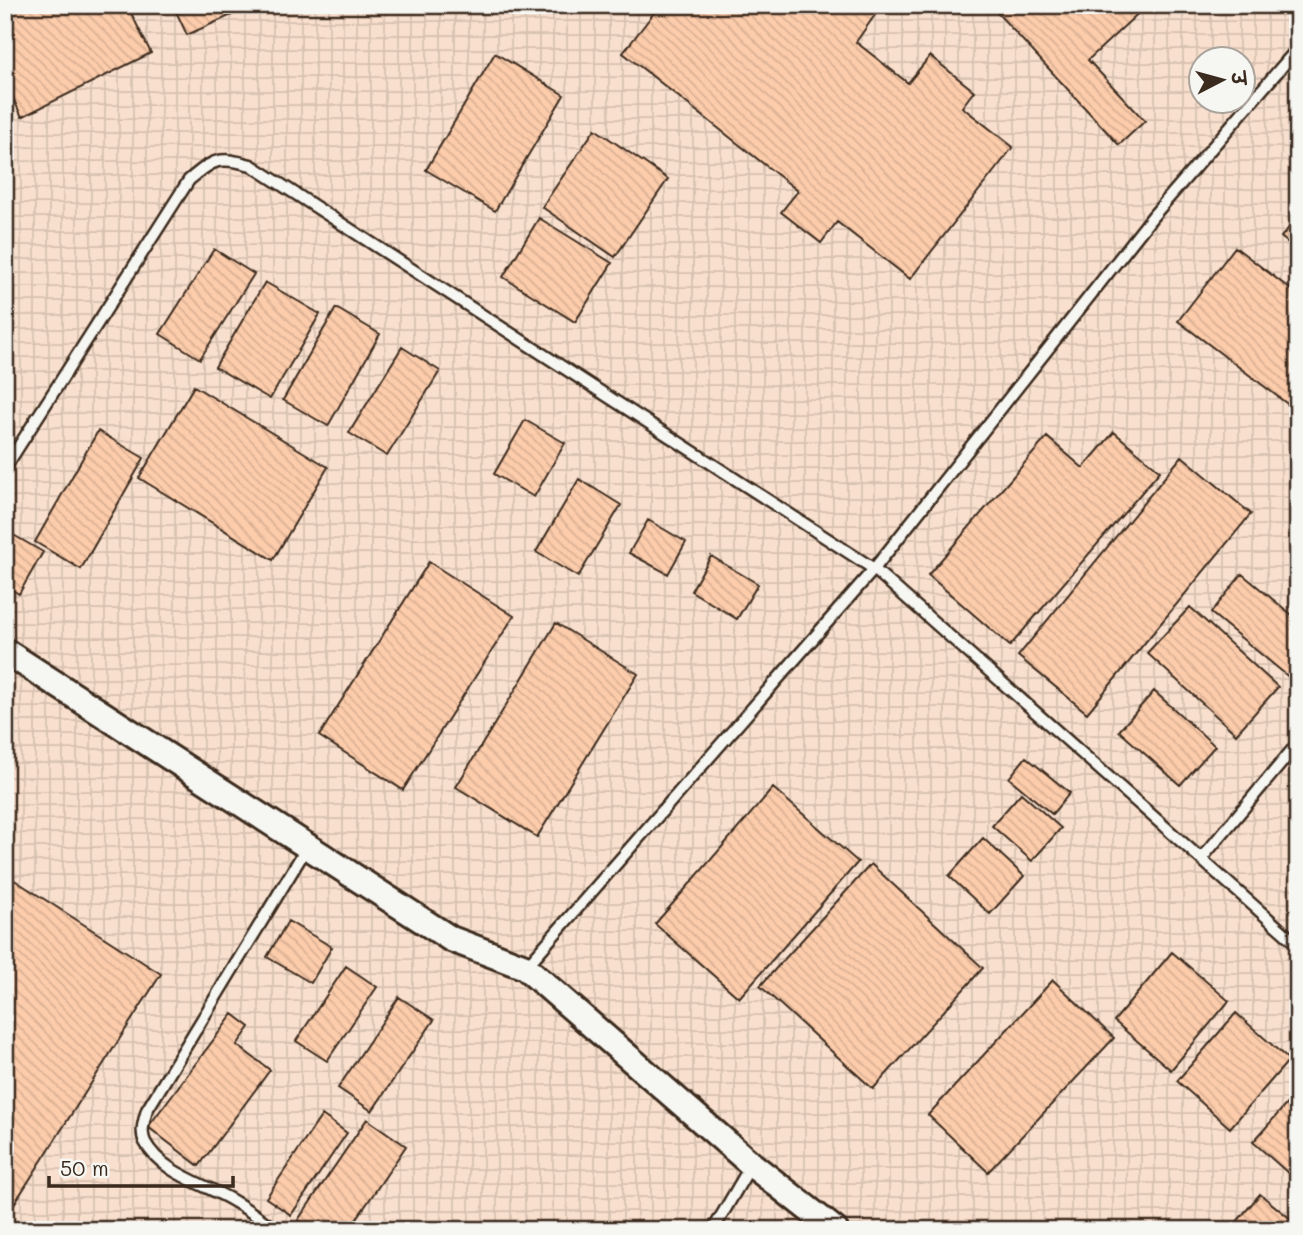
<svg xmlns="http://www.w3.org/2000/svg" width="1303" height="1235" font-family="Mali,'Playpen Sans Deva',sans-serif">
<style>
.industrial{fill:url(#industrial-grid);fill-rule:evenodd}
.building{fill:url(#building-back-hatch);stroke:#3b2a1e;stroke-width:2}
.lines{fill:none;stroke-linecap:round;stroke-linejoin:round}
.service-casing{stroke:#3b2a1e;stroke-width:15}
.tertiary-casing{stroke:#3b2a1e;stroke-width:30}
.service{stroke:#f6f6f2;stroke-width:10}
.tertiary{stroke:#f6f6f2;stroke-width:24}
</style>
<defs>
<pattern id="industrial-grid" width="8" height="8" patternUnits="userSpaceOnUse" patternTransform="scale(1.75)"><rect width="8" height="8" fill="#f9e0ce"/><path d="M0 4h8M4 0v8" fill="none" stroke="#d6c0b0"/></pattern>
<pattern id="building-back-hatch" width="6" height="6" patternUnits="userSpaceOnUse" patternTransform="scale(1.75)"><rect width="6" height="6" fill="#fcccab"/><path d="M-1 5l2 2M0 0l6 6M5-1l2 2" fill="none" stroke="#d9af93"/></pattern>
</defs>
<rect width="100%" height="100%" fill="#f8e9dd"/>
<filter id="ink" filterUnits="userSpaceOnUse"><feTurbulence type="fractalNoise" baseFrequency=".0143" numOctaves="2"/><feDisplacementMap in="SourceGraphic" scale="14" xChannelSelector="R" yChannelSelector="G"/><feConvolveMatrix kernelMatrix="1 2 1 2 8 2 1 2 1" color-interpolation-filters="sRGB"/></filter>
<g filter="url(#ink)">
<path class="industrial" d="M5,5H1298V1230H5ZM1202,60H1244V102H1202Z"/>
<path class="building" d="M5,5H127L151,53L22,117L5,82Z
M173,5H254L187,35Z
M660,5H882L856,42L908,83L930,56L974,91L962,107L1013,147L910,279L837,222L821,243L781,212L798,191L623,53Z
M990,5H1147L1088,60L1145,121L1119,145Z
M495,53L564,95L495,211L426,170Z
M595,129L668,179L615,257L542,207Z
M1298,217V251L1281,237Z
M539,218L612,263L575,322L503,277Z
M1235,247L1298,295V412L1178,321Z
M214,249L254,274L200,359L160,334Z
M265,282L320,314L270,399L215,367Z
M336,308L380,334L328,426L283,400Z
M402,347L440,371L387,456L349,433Z
M194,386L328,467L273,560L139,478Z
M525,420L565,443L534,497L494,474Z
M98,431L144,458L81,569L35,542Z
M1114,432L1160,471L1010,646L928,575L1047,437L1083,468Z
M1182,456L1251,514L1087,713L1018,656Z
M579,479L621,505L578,577L536,552Z
M648,520L686,542L668,574L629,553Z
M10,533L43,552L19,594L5,586V540Z
M711,556L758,584L737,619L691,591Z
M429,562L514,616L403,790L319,736Z
M1242,574L1298,620V668L1290,678L1211,613Z
M1190,607L1278,687L1236,734L1147,653Z
M556,623L638,674L537,837L456,787Z
M1154,691L1215,746L1180,785L1119,731Z
M1026,757L1070,793L1052,814L1009,778Z
M773,788L858,862L739,998L655,924Z
M1021,793L1061,828L1032,861L992,826Z
M983,838L1024,876L990,914L949,876Z
M871,864L983,968L873,1089L760,986Z
M5,874L161,974L5,1218Z
M288,921L332,947L311,983L267,957Z
M1172,952L1229,1001L1171,1070L1114,1021Z
M346,966L377,987L327,1061L296,1041Z
M1053,980L1114,1038L988,1172L928,1115Z
M399,997L434,1020L372,1111L338,1088Z
M1236,1013L1289,1060L1230,1128L1177,1081Z
M233,1014L250,1027L237,1045L270,1070L199,1166L148,1127Z
M1298,1091V1162L1288,1173L1253,1142Z
M322,1115L347,1133L291,1215L266,1198Z
M367,1119L406,1146L349,1230H312L298,1220Z
M1260,1194L1298,1225V1230H1230Z"/>
<g class="lines">
<defs>
<path id="service" d="M5,468L189,180C214,159 219,156 251,165L874,569L1298,945
M1202,858L1298,743
M526,967L874,569L1153,216L1298,48
M276,1230C262,1220 249,1210 235,1202C206,1184 162,1174 145,1142C140,1132 144,1121 147,1110L307,847
M713,1230L751,1165"/>
<path id="tertiary" d="M5,651L451,939L525,967L751,1164L835,1230"/>
</defs>
<use href="#service" class="service-casing"/>
<use href="#tertiary" class="tertiary-casing"/>
<use href="#service" class="service"/>
<use href="#tertiary" class="tertiary"/>
</g>
</g>
<rect width="1303" height="1235" fill="none" stroke="#f6f6f2" stroke-width="28"/>
<rect x="14" y="14" width="1275" height="1207" fill="none" stroke="#3b2a1e" stroke-width="2.5" filter="url(#ink)"/>
<g transform="translate(1222 80) rotate(84)"><circle r="33" fill="#f6f6f2" stroke="#aba49d" stroke-width="2"/>
<path d="M0-5L12 26L0 18L-12 26Z" fill="#3b2a1e"/>
<text y="-10" font-size="19" font-weight="bold" text-anchor="middle" fill="#3b2a1e">उ</text>
</g>
<path d="M49 1176v10h184v-10" fill="none" stroke="#3b2a1e" stroke-width="3.5"/>
<text x="60" y="1176" font-size="21" fill="#3b2a1e" stroke="#f6f6f2" stroke-width="5" paint-order="stroke">50 m</text>
</svg>
